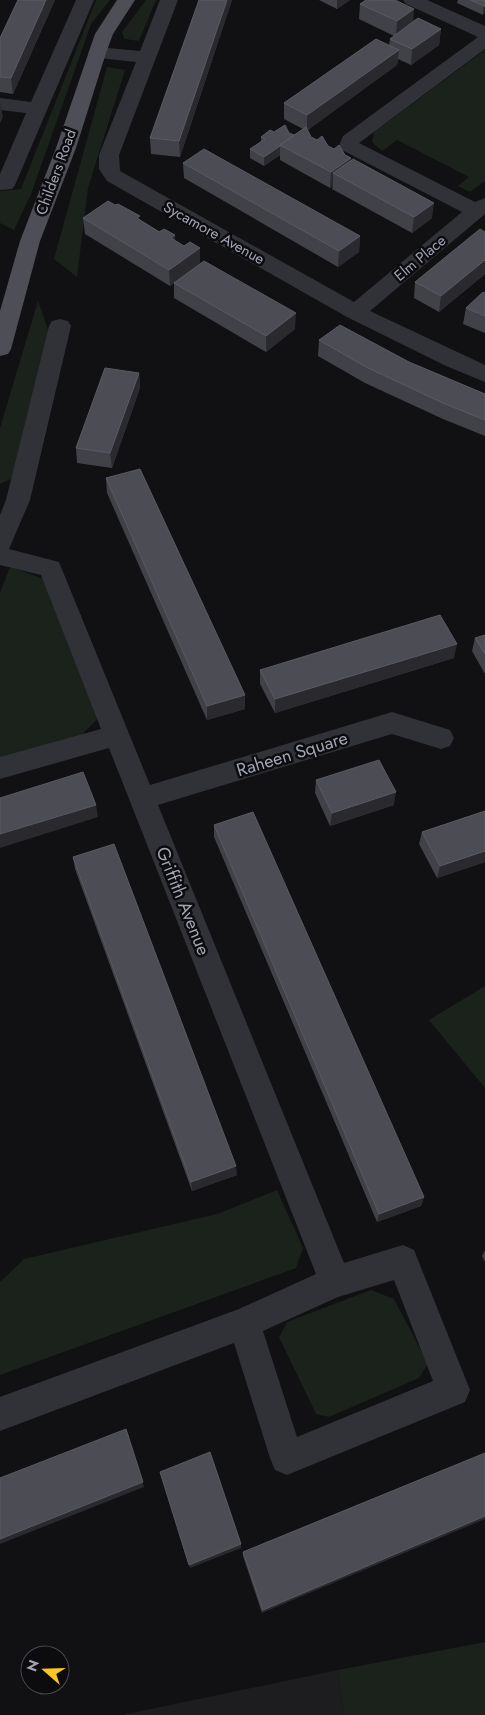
<svg xmlns="http://www.w3.org/2000/svg" width="485" height="1715" font-family="Jost,sans-serif">
<style>
.built{fill:#1d1c1f}
.green{fill:#1b221c}
.lines{fill:none;stroke-linecap:round;stroke-linejoin:round}
.minor{fill:#313237;fill-rule:evenodd}
.major{fill:#4d4e56;fill-rule:evenodd}
.wall{fill:#414148}
.shaded-wall{fill:#2a292e}
.building{fill:#4c4c54;stroke:#595a63}
.labels{text-anchor:middle;dominant-baseline:central;stroke-width:5;stroke-linejoin:round;paint-order:stroke}
.far-street-label{font-size:15px;fill:#a1a5b4;stroke:#0c0b0d}
.street-label{font-size:18px;fill:#a1a5b4;stroke:#0c0b0d}
</style>
<rect width="100%" height="100%" fill="#111012"/>
<path class="built" d="M338,1670L344,1715H122Z"/>
<path class="green" d="M96,0H110L91,24L31,194L14,230L0,223V191L21,189Z
M146,0H156L139,41L124,39L122,32Z
M485,50V181L470,192L458,186L469,177L397,140L382,151L372,142L374,132Z
M107,67L125,70L88,188L77,277L54,259Z
M38,301L48,330L15,477L0,484V428Z
M10,567L44,579L99,717L79,738L0,758V593Z
M485,986V1088L429,1020Z
M277,1190L303,1248L296,1268L0,1375V1282L24,1259L217,1214Z
M371,1290L394,1299L428,1364L419,1378L329,1417L316,1414L279,1337L287,1322Z
M485,1642V1715H344L338,1670Z"/>
<g class="lines">
<path class="minor" d="M76,0H94L15,185L12,189L0,190V174L26,113L0,110V98L31,102Z
M160,0H178L119,155L120,171L354,302L462,212L342,150L339,146L343,136L478,37L406,4L403,0H427L485,26V49L359,143L475,202L485,198V214L370,311L485,365V382L446,366L347,317L107,181L99,169V155L136,62L90,57L88,53L90,49L97,47L140,51Z
M60,319L68,321L71,326L30,500L9,549L59,562L150,785L392,712L450,730L454,738L450,746L441,749L392,734L158,805L344,1263L403,1245L414,1250L470,1390L465,1402L287,1475L275,1470L270,1458L234,1343L0,1431V1397L239,1309L316,1274L109,748L0,779V757L101,729L41,575L0,565V515L6,500L49,326L52,321ZM394,1280L433,1381L297,1437L263,1331L338,1297Z"/>
<path class="major" d="M117,0H135L113,34L106,53L76,148L40,241L11,349L8,354L0,356V311L20,241L56,148L95,34Z"/>
</g>
<path class="wall" d="M18,0H55L13,94L0,92V38Z
M199,0H232L180,157L151,154L150,138Z
M319,0H350L337,9Z
M458,0H485L483,15L457,3Z
M360,4L413,22L441,29L439,45L411,65L398,59L397,65L307,130L311,137L351,158V161L432,218L412,233L332,189L333,186L330,188L280,160V155L264,166L250,158V149L261,142V137L274,132L289,133L294,135L303,129L284,119V103L389,45L390,39L394,36L359,19Z
M183,163L360,236L359,252L338,267L184,178Z
M83,218L140,220L176,241L200,263L295,329L266,352L174,298V283L170,286L85,234Z
M485,232V274L439,312L414,298L415,282Z
M485,293V333L463,324L466,308Z
M319,340L409,362L485,394V436L443,419L365,383L318,356Z
M139,373L140,388L112,468L77,463L76,448Z
M106,478L245,709L207,720L107,493Z
M485,635V674L472,651L475,638Z
M454,658L275,713L260,684V670Z
M316,780L394,805L330,826L315,793Z
M485,811V862L437,878L419,844L422,832Z
M214,825L424,1197L421,1206L377,1222L214,837Z
M73,857L237,1175L192,1191L75,869Z
M485,1250V1262L482,1256Z
M485,1453L262,1613L243,1556V1552Z"/>
<path class="shaded-wall" d="M46,0H55L13,94L11,78Z
M227,0H232L180,157L179,141Z
M337,0H350L337,9Z
M484,6H485V13L483,15Z
M414,9L413,25L396,37L397,21Z
M441,29L439,45L411,65L412,49Z
M399,50L397,65L307,131V115Z
M0,102L3,117L0,123Z
M280,146V155L264,166V157Z
M351,158L350,174L333,173V186L330,188L331,172Z
M434,203L432,218L412,233L414,217Z
M175,235L176,251L171,238Z
M360,236L359,252L338,267L339,251Z
M200,248V264L170,286L169,270Z
M485,260V274L439,312L441,296Z
M296,313L295,329L266,352V336Z
M139,373L140,388L112,468L110,453Z
M457,644L454,658L275,713V699Z
M245,695V709L207,720V706Z
M396,792L394,805L330,826L332,813Z
M96,805L98,817L0,848V834Z
M485,851V862L437,878L440,866Z
M236,1166L237,1175L192,1191L191,1182Z
M424,1197L421,1206L377,1222L379,1214Z
M128,1434L144,1487L0,1544V1539Z
M485,1516V1519L262,1613L263,1610Z
M241,1544V1548L190,1568L189,1565Z"/>
<path class="building" d="M18,0H46L11,78L0,77V38Z
M199,0H227L179,141L150,138Z
M366,0H395L414,9L397,21L360,4Z
M470,0H485V6H484Z
M418,18L441,29L412,49L390,39Z
M376,39L399,50L307,115L284,103Z
M285,125L289,133L294,135L280,145V146L264,157L250,149L265,139L261,137L270,130L274,132Z
M306,127L311,137L317,140L322,136L328,146L334,149L339,145L345,155L351,158L331,172L280,145Z
M204,149L360,236L339,251L183,163Z
M353,159L434,203L414,217L333,173Z
M108,201L115,205L118,204L140,216L137,218L159,232L164,229L175,235L171,238L184,246L190,242L200,248L169,270L83,218Z
M480,229L485,232V260L441,296L415,282Z
M204,261L296,313L266,336L174,283Z
M483,292L485,293V316L466,308Z
M340,325L409,362L485,394V420L445,404L366,367L319,340Z
M105,368L139,373L110,453L76,448Z
M140,469L245,695L207,706L106,478Z
M440,615L457,644L275,699L260,670Z
M485,635V654L475,638Z
M379,760L396,792L332,813L316,780Z
M83,772L96,805L0,834V798Z
M485,811V851L440,866L422,832Z
M253,812L424,1197L379,1214L214,825Z
M114,844L236,1166L191,1182L73,857Z
M126,1429L143,1482L0,1539V1478Z
M210,1452L241,1544L189,1565L160,1472Z
M485,1453V1516L263,1610L243,1552Z"/>
<g class="labels">
<g class="far-street-label">
<text transform="translate(56 172) rotate(-70)">Childers Road</text>
<text transform="translate(214 233) rotate(29)">Sycamore Avenue</text>
<text transform="translate(420 258) rotate(-40)">Elm Place</text>
</g>
<g class="street-label">
<text transform="translate(292 754) rotate(-17)">Raheen Square</text>
<text transform="translate(183 901) rotate(68)">Griffith Avenue</text>
</g>
</g>
<g transform="translate(45 1670) rotate(290)"><circle r="24" fill="#0c0b0d" stroke="#484950"/>
<path d="M0-4L9 19L0 12L-9 19Z" fill="#fac620"/>
<text y="-8" font-size="14" font-weight="bold" text-anchor="middle" fill="#a1a5b4">N</text>
</g>
</svg>
